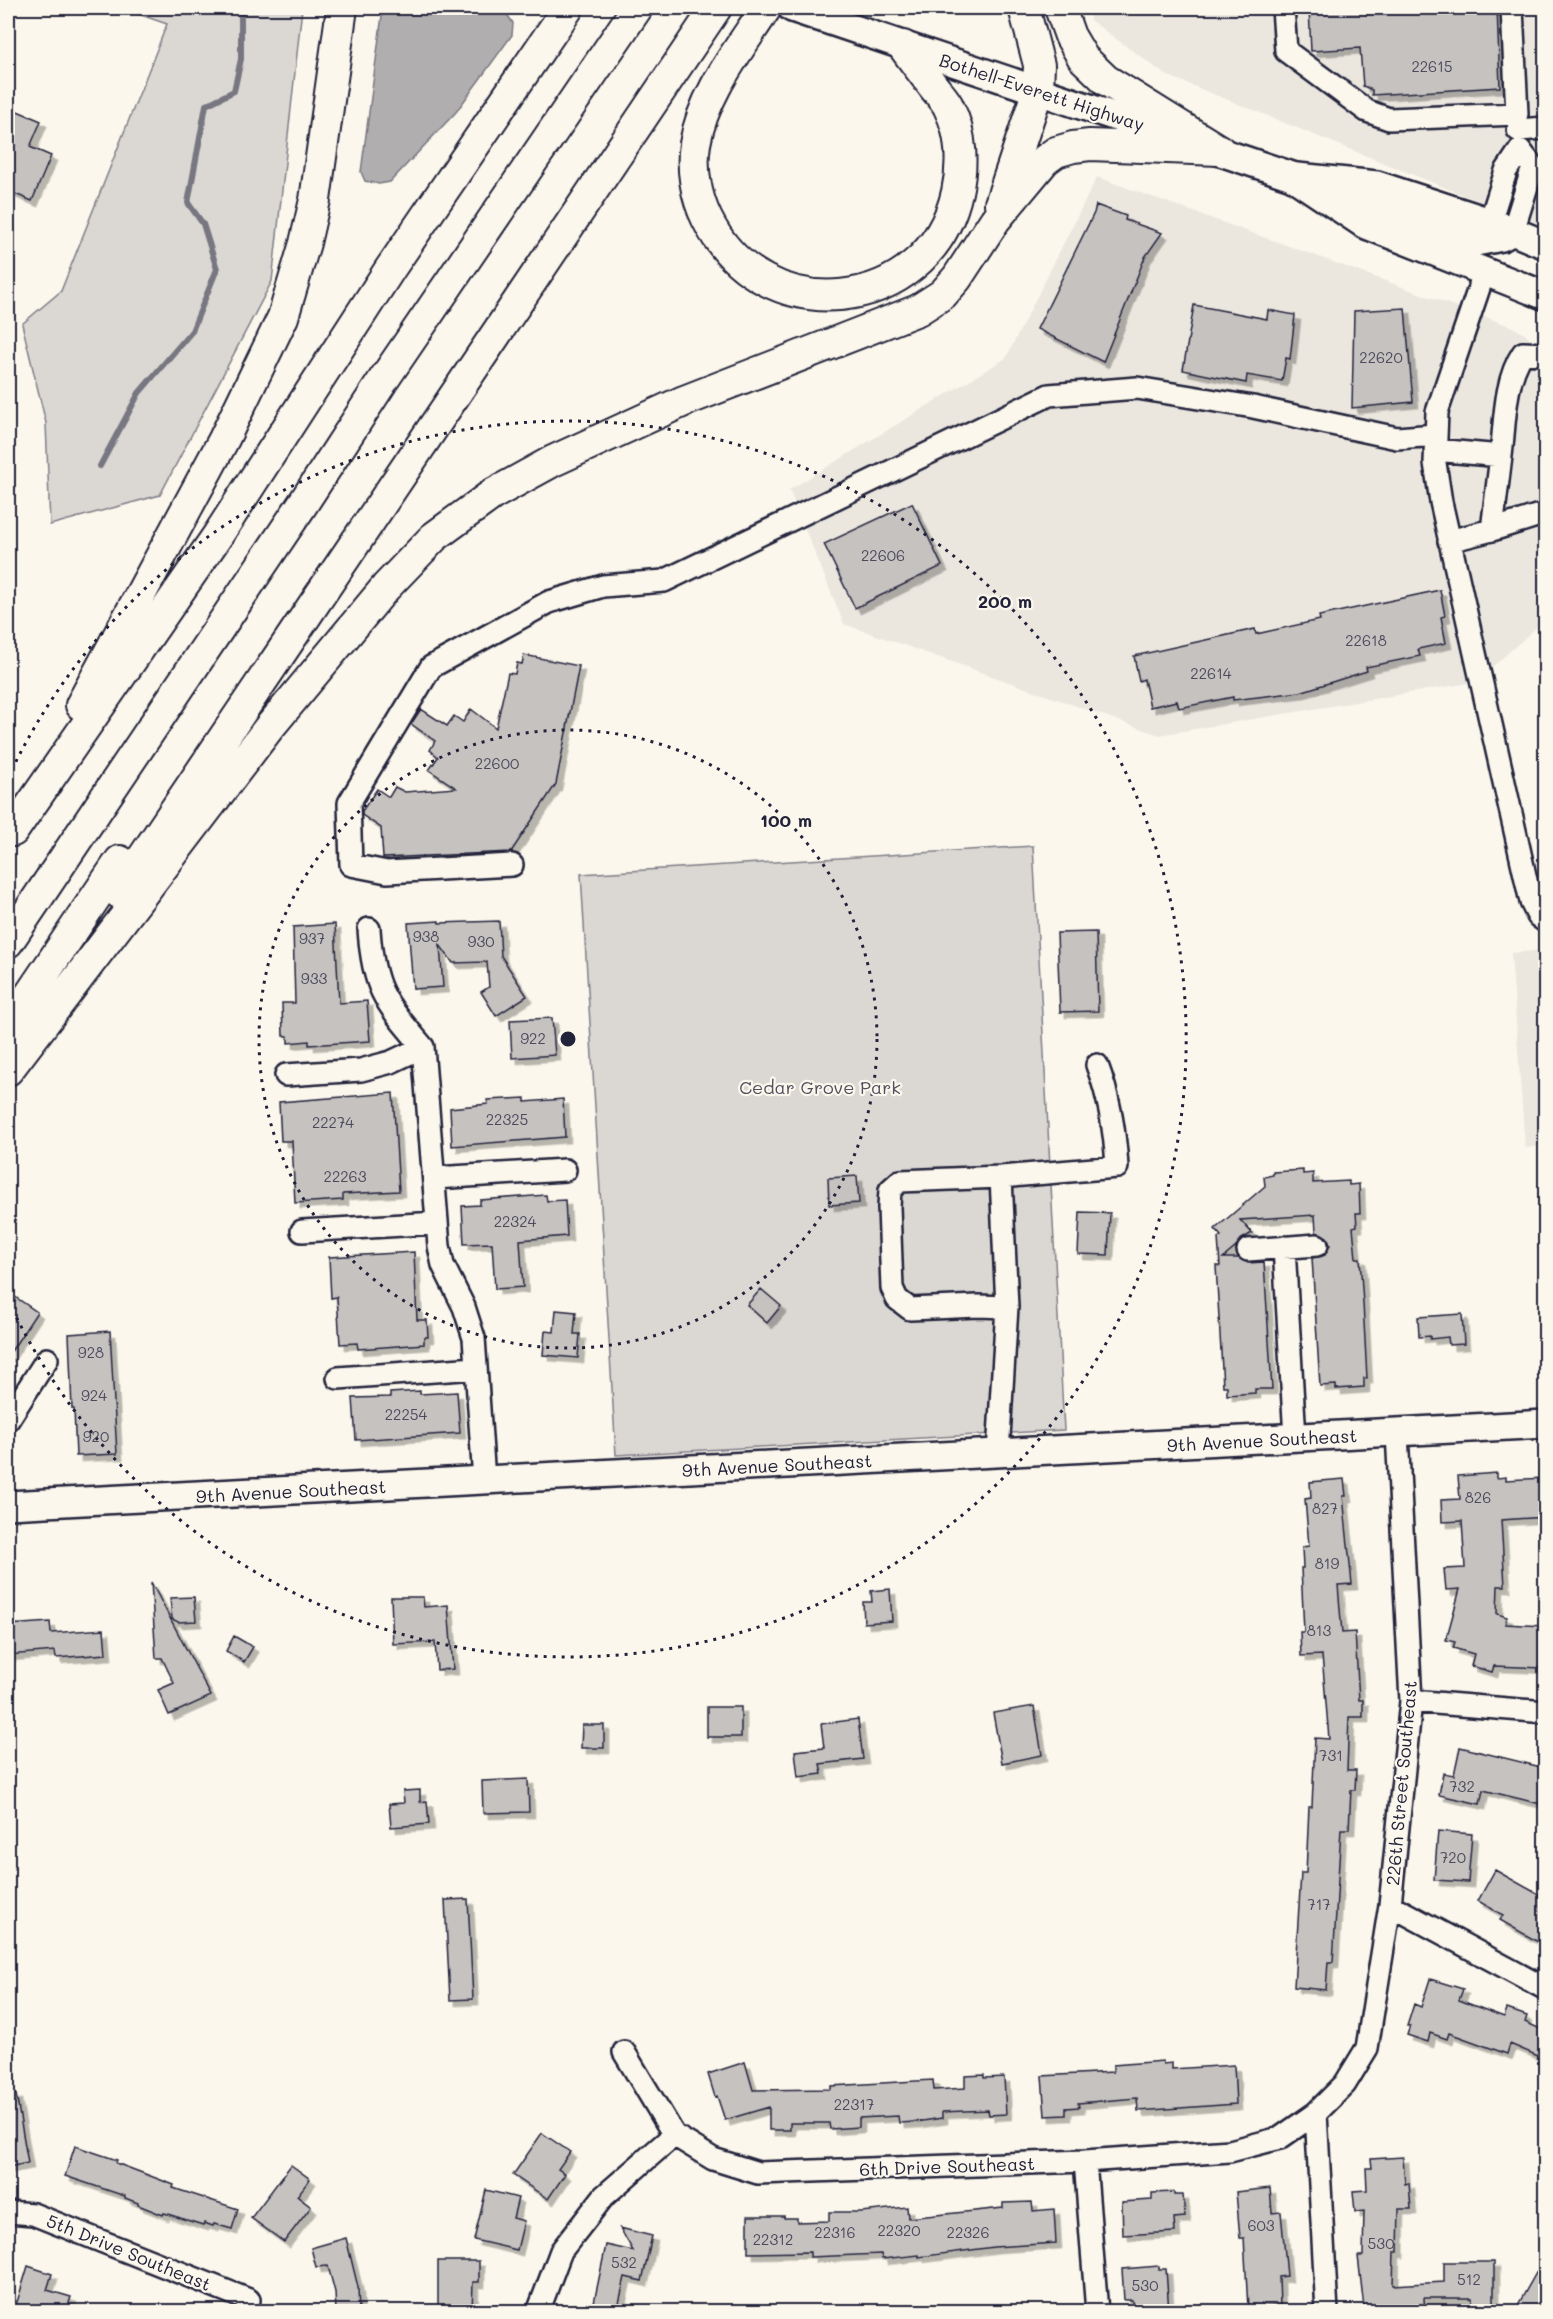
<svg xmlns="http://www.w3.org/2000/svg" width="1553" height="2319" font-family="Mali,sans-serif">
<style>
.built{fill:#ebe7df}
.green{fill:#dbd8d3;stroke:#7e7d87;stroke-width:1.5}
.water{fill:#b1aeb0;stroke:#787681;stroke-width:1.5}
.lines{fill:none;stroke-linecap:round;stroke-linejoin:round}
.stream{stroke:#787681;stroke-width:6}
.building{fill:#c6c2c0;stroke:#22223b;stroke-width:1.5;filter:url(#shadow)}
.minor-casing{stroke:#22223b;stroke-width:26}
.major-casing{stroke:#22223b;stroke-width:32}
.highway-casing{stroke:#22223b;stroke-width:34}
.minor{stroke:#fbf7ec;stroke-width:21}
.major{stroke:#fbf7ec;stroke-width:27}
.highway{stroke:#fbf7ec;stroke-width:30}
.ring{fill:none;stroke:#22223b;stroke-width:3;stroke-dasharray:3 6}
.labels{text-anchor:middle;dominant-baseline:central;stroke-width:4.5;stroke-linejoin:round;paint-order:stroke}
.number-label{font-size:15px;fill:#4b4a5c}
.street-label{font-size:18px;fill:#22223b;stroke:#fbf7ec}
.park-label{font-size:18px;fill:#505061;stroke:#fbf7ec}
.centre{fill:#22223b;stroke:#fbf7ec;stroke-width:3}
.ring-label{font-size:18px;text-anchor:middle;font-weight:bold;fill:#22223b;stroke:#fbf7ec;stroke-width:4.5;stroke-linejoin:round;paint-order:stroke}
</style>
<defs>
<filter id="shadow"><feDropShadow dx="5.5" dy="5.5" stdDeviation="0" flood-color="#0004"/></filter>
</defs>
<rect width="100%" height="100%" fill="#fbf7ec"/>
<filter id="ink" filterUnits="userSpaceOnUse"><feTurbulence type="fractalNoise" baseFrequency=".0167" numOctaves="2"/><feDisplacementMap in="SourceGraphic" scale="12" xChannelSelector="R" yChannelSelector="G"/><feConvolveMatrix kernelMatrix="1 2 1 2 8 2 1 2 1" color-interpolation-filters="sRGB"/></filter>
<g filter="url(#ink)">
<path class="built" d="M1089,8H1545V228L1166,75L1090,20Z
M1097,177L1513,327L1545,347V620L1475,682L1159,735L844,624L789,490L1006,358Z
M1545,950V1146L1525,1148L1511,953Z"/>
<path class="green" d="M121,8H302L272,281L160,495L50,525L46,423L22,324L61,291L167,24Z
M1033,846L1064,1430L616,1455L581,874Z"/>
<path class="water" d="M383,8H488L506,13L513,23L512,35L456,112L390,182L379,184L365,181L361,172Z"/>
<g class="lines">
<path class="stream" d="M100,466L139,393L192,331L217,269L203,224L188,203L206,105L234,91L241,59V8"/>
</g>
<path class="building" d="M1309,8H1497L1500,87L1372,95V90L1363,86L1360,48L1311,51Z
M8,107L41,121L30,147L51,156L32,201L8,191Z
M1096,205L1126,216L1125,220L1162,233L1145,257L1103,362L1037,329L1094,213Z
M1194,305L1267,319L1268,310L1295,315L1290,359L1286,358L1282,381L1247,375L1246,383L1183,370Z
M1405,308L1413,402L1352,408L1354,311Z
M912,503L942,566L855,608L824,544Z
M1440,590L1445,616L1441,617L1446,643L1418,649L1420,656L1366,667L1367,671L1300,692L1233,700V697L1179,708L1177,701L1150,707L1144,679L1139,681L1134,656L1255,629L1256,634L1320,620L1319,616Z
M524,655L579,666L556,784L511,852L383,858L381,828L362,815V811L377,789L389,797L395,787L405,792L456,788L429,770L438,757L430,750L435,741L411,724L421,709L447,726L454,716L463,722L471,709L496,728L508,673L515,674L517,663L522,664Z
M439,921V923L499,921L501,956L527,996L496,1016L481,992L489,987L487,962L453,963L440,945L443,987L413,989L408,923Z
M335,924L339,1003L367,1001L370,1041L309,1045V1041L288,1043V1036H283L282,1003H295L293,927Z
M1096,932L1098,1011L1060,1012L1057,933Z
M552,1018L555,1055L512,1058L510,1020Z
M393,1093L399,1191L343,1194V1200L295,1203L292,1141H281L279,1102Z
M525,1098V1102L563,1099L565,1137L452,1146L450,1108L488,1104L487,1100Z
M1303,1170V1174L1313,1173V1183L1349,1181V1185L1359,1184L1360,1213H1356L1357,1226L1353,1227L1356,1258H1360L1363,1303L1367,1378H1364V1387L1336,1389V1385L1320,1386L1312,1258L1325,1255L1330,1245L1327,1237L1316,1232L1315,1215L1240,1220L1252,1233L1240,1240L1236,1247L1223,1258H1239L1248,1263L1264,1262L1272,1389H1255V1393L1227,1395V1386H1223L1216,1266H1220L1218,1238L1221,1236L1215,1229L1265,1186L1264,1177L1273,1175V1172Z
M857,1176L859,1203L829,1205L828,1178Z
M546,1195L547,1201L565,1200L567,1236L520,1240L523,1287L495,1289L492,1243L464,1244L462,1206L480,1205V1200Z
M1080,1212L1110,1213L1108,1255L1078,1254Z
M414,1252L417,1320H427L428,1337H424V1344L358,1349L357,1343L340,1344L337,1297L331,1298L329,1257Z
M761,1289L781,1306L767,1323L747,1305Z
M8,1292L37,1312L8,1356Z
M556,1310L576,1312L574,1334H580L578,1358L543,1355L545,1331L554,1332Z
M1462,1314L1464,1344L1449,1345L1448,1337L1430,1339V1336L1419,1337L1418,1317Z
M110,1331L117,1454L76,1456L74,1409H72L69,1334Z
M420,1391V1394L457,1392L460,1433L356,1440L353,1398L390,1397V1393Z
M1497,1473V1478L1506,1477V1480L1545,1478V1517L1501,1520L1505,1586H1498L1497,1614L1507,1617L1505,1624L1545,1626L1544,1668L1494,1666L1492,1672L1471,1666L1474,1654L1453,1648L1455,1642L1446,1640L1460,1589L1446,1590L1444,1569L1465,1568L1462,1521L1442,1522L1441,1500L1460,1499L1458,1476Z
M1344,1479L1346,1496H1343L1352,1584L1338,1585L1342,1633L1355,1632L1359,1700H1363V1717H1349L1347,1770H1356L1355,1790H1351L1349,1829H1341L1333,1962H1328L1326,1990L1294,1987L1301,1873H1306L1309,1807H1312L1315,1738L1329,1739L1322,1655L1301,1656L1300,1632H1304L1301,1568H1303L1302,1547L1309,1546L1305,1499L1311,1498L1310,1482Z
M151,1582L211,1696L169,1715L158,1690L174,1683L162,1658H156Z
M890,1589L892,1621L864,1623L863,1602H872L871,1591Z
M194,1597L196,1621L178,1622L172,1619L170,1598Z
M391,1597H423L424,1607L448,1605L453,1669L437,1670L435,1642L393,1644Z
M50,1622L51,1633L104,1629L106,1654L56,1658L55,1651L8,1655V1625Z
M234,1636L253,1647L244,1662L226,1651Z
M1034,1706L1042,1755L1002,1763L993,1713Z
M707,1707H741V1737H707Z
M858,1719L863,1759L820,1764L822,1774L798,1777L795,1751L824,1748L821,1724Z
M582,1725H604V1748H581Z
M1460,1747L1545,1768V1805L1483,1790L1480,1804L1439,1795L1443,1773L1454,1775Z
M528,1779L529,1812L483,1813L482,1781Z
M420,1790V1802L427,1801L429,1824L391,1827L389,1804L404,1803L403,1791Z
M1438,1831L1472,1834L1468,1882L1434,1880Z
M1495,1870L1545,1898V1946L1500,1920L1503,1915L1478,1901Z
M468,1899L473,1999L450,2000L445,1900Z
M1430,1979L1463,1989L1459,2000L1504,2017L1507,2009L1527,2016L1525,2022L1545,2031V2059L1510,2044L1507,2054L1449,2033L1447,2039L1430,2033L1428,2042L1407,2035L1410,2026H1407L1414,2004L1421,2007Z
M1163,2061V2064L1172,2063V2069L1234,2065L1236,2104L1138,2111L1137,2098L1078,2103L1079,2107L1066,2108V2115L1045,2116L1042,2076L1113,2072V2065Z
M745,2062L753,2090L831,2089V2086L933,2080L934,2090L965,2088V2076L984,2075V2078L1004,2077L1006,2114L989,2115L988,2110L942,2112V2118L916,2122L899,2123L898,2116L859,2118V2127L830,2129L829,2123H790V2130H769V2107L725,2120L717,2096L715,2097L708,2074Z
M16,2094L28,2163L8,2167V2095Z
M542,2133L570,2152L558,2169L565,2174L548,2199L513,2175Z
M75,2146L117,2160L116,2163L174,2185L173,2188L238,2209L232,2229L214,2224L213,2226L204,2223L203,2225L164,2213L163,2215L138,2205V2203L125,2198V2196L65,2176Z
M1403,2157L1405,2184L1409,2183L1411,2209H1399L1398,2252H1394L1393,2285L1444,2282V2262H1494V2305H1472V2298H1424L1425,2312H1385L1384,2307L1364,2308L1358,2256H1363L1364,2211L1355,2212L1353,2191L1367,2190L1366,2168H1372L1371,2159Z
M291,2165L310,2179L297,2196L311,2207L284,2242L251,2218Z
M1270,2188L1272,2213L1281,2212L1287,2276L1279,2277L1280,2306L1248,2308L1244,2238H1240L1236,2192Z
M486,2190L518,2198L513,2218L524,2221L517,2250L474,2240Z
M1174,2192V2195H1183L1185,2217L1174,2218L1175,2232L1123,2235L1122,2202L1152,2200V2193Z
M1032,2202L1033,2211L1054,2209L1056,2243L994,2247L919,2257V2255L882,2259L881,2254L810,2257V2252L748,2253V2216H784V2218H797V2222L829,2221V2212H861L907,2207L908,2218L1003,2208V2203Z
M620,2228L652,2236L642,2281L625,2277L617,2312H592L606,2245L633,2251Z
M346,2238L358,2287L359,2312H336L335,2292L328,2266L316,2267L311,2248Z
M1545,2257V2312H1514Z
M438,2261H479V2282H473L472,2311H438Z
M28,2266L52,2274L47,2290L71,2297L66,2312H14Z
M1159,2266V2269H1166L1169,2312H1133L1132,2300H1124L1122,2269Z"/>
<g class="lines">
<defs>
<path id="minor" d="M1283,8L1286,51L1367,111L1389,119L1517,114L1512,8
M1518,130L1546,128
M1490,222L1506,171L1520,150L1533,167L1513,231
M1484,273L1437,412L1435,463L1441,502L1531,902L1538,916L1546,922
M1435,450L1501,456C1505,423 1504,381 1523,353L1546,354
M1492,530L1546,513
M1449,541L1492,530L1501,456
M512,865L387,872L351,865L349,803L431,667L549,602L603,586L664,581L1049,395L1137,388L1253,407L1397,438L1435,435
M369,929C373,990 385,1002 423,1047
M423,1047L439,1246L443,1265L464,1307L474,1338L484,1480
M286,1075L361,1070L391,1062L423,1047
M435,1178L565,1170
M302,1231L437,1223
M1284,1247L1295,1438
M1248,1250L1317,1245
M1007,1307L978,1306L910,1309L897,1299L892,1288L889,1207L890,1190L900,1181L1001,1177L1117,1167C1115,1131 1110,1099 1097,1065
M338,1378L476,1368
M8,1420L47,1359
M998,1453L1007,1307L1001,1177
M1411,1701L1546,1712
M1390,1905L1546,1989
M624,2052L674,2135L713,2159L758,2173L1085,2161L1230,2151L1280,2138L1316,2113L1345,2084L1367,2048L1390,1905L1411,1701L1397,1433
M1316,2113L1327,2312
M1085,2161L1097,2312
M8,2212L33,2214L249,2300
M538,2312L561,2251L604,2196L674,2135"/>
<path id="major" d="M792,8L1292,176L1364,224L1546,296
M1297,177L1377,185L1490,222L1546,245
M1333,191L1476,242L1502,237L1513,231
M8,1505L1546,1424"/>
<path id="highway" d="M766,8C739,50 703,94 695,144C691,168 696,197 707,219C762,332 929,317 957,192C963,165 962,134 949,108C946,100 938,93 933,86C923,73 913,60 903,46
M1060,8L1070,36L1083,58L1106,80L1217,149
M1000,204L1038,90L1039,65L1024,8
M81,705L224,439L283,317L305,243L315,200L342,8
M13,831L218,535L390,269L568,8
M119,893L716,8
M8,942L300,508L384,379L637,8
M8,1027L120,861
M8,1070L268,729L386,587L434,537L493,494L553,461L684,401L918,310L943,294L957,278L995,220L1045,160L1056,152L1073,147L1090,145L1219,150"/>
</defs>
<use href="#minor" class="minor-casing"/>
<use href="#major" class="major-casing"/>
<use href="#highway" class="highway-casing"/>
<use href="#minor" class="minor"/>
<use href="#major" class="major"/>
<use href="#highway" class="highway"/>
</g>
</g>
<g class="ring">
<circle cx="568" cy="1039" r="309"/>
<path d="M8 778A618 618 0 1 1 8 1300"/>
</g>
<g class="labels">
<g class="number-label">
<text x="1432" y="66">22615</text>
<text x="1381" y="357">22620</text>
<text x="883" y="555">22606</text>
<text x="1366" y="640">22618</text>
<text x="1211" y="673">22614</text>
<text x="497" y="763">22600</text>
<text x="426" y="936">938</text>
<text x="312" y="938">937</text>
<text x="481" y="941">930</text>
<text x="314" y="978">933</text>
<text x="533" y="1038">922</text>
<text x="507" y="1119">22325</text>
<text x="333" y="1122">22274</text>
<text x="345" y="1176">22263</text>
<text x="515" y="1221">22324</text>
<text x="91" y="1352">928</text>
<text x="94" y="1395">924</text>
<text x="406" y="1414">22254</text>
<text x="96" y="1436">920</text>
<text x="1478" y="1497">826</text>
<text x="1325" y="1508">827</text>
<text x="1327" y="1563">819</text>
<text x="1319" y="1630">813</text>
<text x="1331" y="1755">731</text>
<text x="1462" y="1786">732</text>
<text x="1453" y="1857">720</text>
<text x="1319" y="1904">717</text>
<text x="854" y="2104">22317</text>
<text x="1261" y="2225">603</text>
<text x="899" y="2230">22320</text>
<text x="835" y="2232">22316</text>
<text x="968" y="2232">22326</text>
<text x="773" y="2239">22312</text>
<text x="1381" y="2243">530</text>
<text x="624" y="2262">532</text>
<text x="1469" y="2279">512</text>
<text x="1145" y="2285">530</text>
</g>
<g class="street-label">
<text transform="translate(1042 92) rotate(18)">Bothell-Everett Highway</text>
<text transform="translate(1262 1440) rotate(-3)">9th Avenue Southeast</text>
<text transform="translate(777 1465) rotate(-3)">9th Avenue Southeast</text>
<text transform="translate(291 1491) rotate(-3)">9th Avenue Southeast</text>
<text transform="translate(1401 1783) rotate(-85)">226th Street Southeast</text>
<text transform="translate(947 2166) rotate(-2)">6th Drive Southeast</text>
<text transform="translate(129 2252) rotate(22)">5th Drive Southeast</text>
</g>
<g class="park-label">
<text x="820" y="1087">Cedar Grove Park</text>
</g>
</g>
<circle cx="568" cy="1039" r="9" class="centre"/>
<g class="ring-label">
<text x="1005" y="608">200 m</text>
<text x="786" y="827">100 m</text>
</g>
<rect width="1553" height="2319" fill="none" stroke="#fbf7ec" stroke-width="30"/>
<rect x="15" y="15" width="1523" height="2289" fill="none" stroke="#22223b" stroke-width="2" filter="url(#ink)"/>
</svg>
